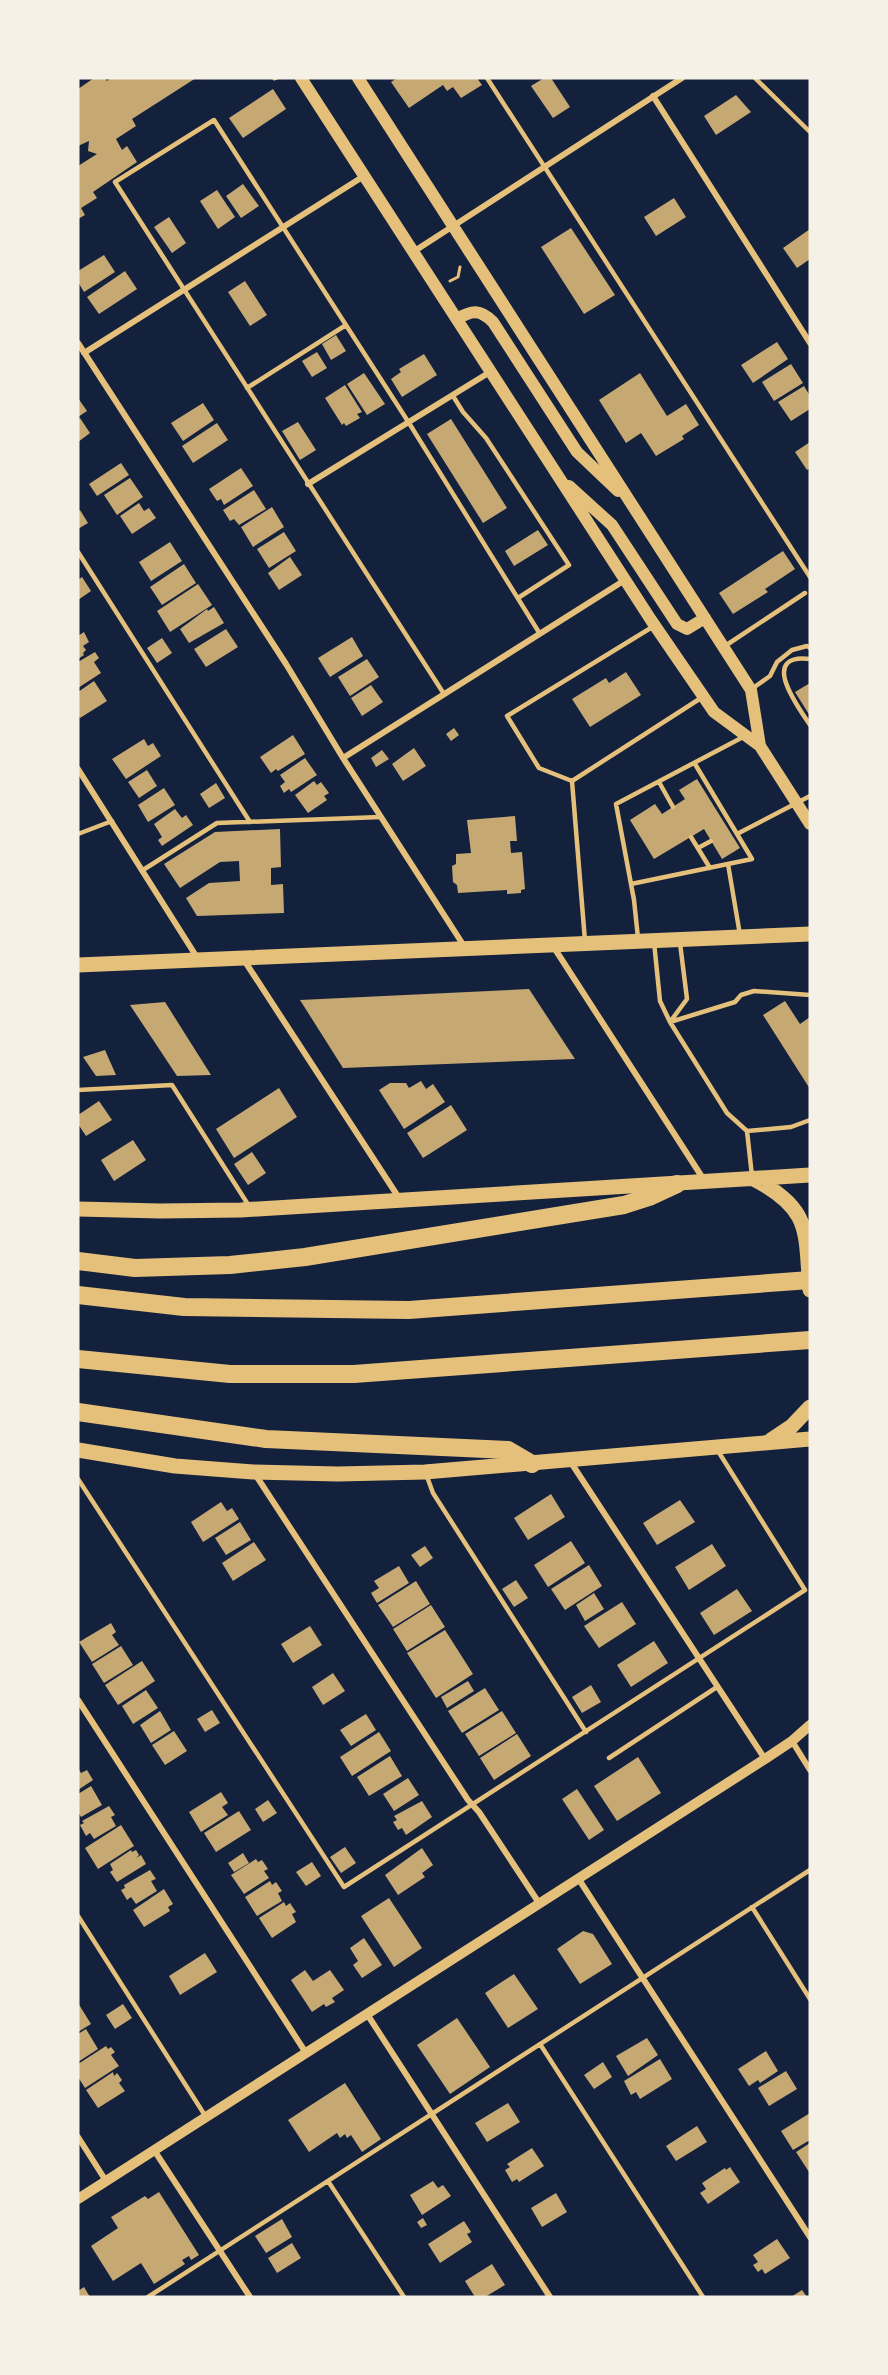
<svg xmlns="http://www.w3.org/2000/svg" width="888" height="2375" font-family="'Noto Sans',sans-serif">
<style>
.building{fill:#c6a872}
.lines{fill:none;stroke-linecap:round;stroke-linejoin:round}
.path{stroke:#e5c07b;stroke-width:3}
.service{stroke:#e5c07b;stroke-width:4.5}
.minor{stroke:#e5c07b;stroke-width:6}
.tertiary{stroke:#e5c07b;stroke-width:10}
.secondary{stroke:#e5c07b;stroke-width:12}
.primary{stroke:#e5c07b;stroke-width:15}
.motorway{stroke:#e5c07b;stroke-width:18}
</style>
<rect width="100%" height="100%" fill="#14213d"/>
<path class="building" d="M94,78H105L107,81L111,78H196L132,119L136,126L116,139L122,150L127,146L137,162L93,192L97,198L81,208L85,215L78,219V166L97,154L88,151L89,141L78,146V89Z
M397,78H477L482,85L461,98L453,87L447,91L443,85L409,108L391,82Z
M544,78H551L570,107L553,118L531,86Z
M273,89L286,109L243,138L229,118Z
M736,95L751,112L716,135L704,116Z
M243,184L259,206L241,218L226,196Z
M217,190L235,217L218,229L200,201Z
M674,198L686,217L656,236L644,217Z
M169,217L186,243L172,253L154,227Z
M571,228L615,295L584,314L541,247Z
M810,229V259L797,268L783,248Z
M104,255L115,272L84,292L78,282V271Z
M125,271L137,289L99,314L87,297Z
M245,281L267,315L250,326L228,292Z
M336,335L346,351L331,360L322,344Z
M777,342L788,359L753,383L741,365Z
M317,352L327,368L312,377L302,361Z
M424,354L437,375L402,397L391,379L401,372L399,369Z
M791,364L803,383L774,401L762,382Z
M364,373L385,404L367,415L347,384Z
M640,373L667,416L686,404L699,425L682,436L684,439L656,456L641,433L626,443L599,400Z
M345,385L362,412L357,414L360,418L346,426L344,423L342,425L325,398Z
M804,386L810,396V409L791,421L778,402Z
M78,398L87,411L78,417Z
M203,403L214,420L183,441L171,423Z
M80,418L90,433L78,442V420Z
M451,419L507,508L483,523L427,434Z
M298,422L316,450L300,460L282,431Z
M217,423L228,440L193,463L182,446Z
M810,442V468L807,470L795,452Z
M121,463L129,475L97,496L89,484Z
M241,468L253,486L224,505L221,499L217,501L209,489Z
M130,478L143,497L117,515L104,495Z
M254,490L266,509L239,525L234,519L230,521L223,510Z
M139,503L144,511L149,508L156,518L132,534L120,516Z
M272,507L284,527L253,547L241,527Z
M80,510L88,523L78,529V511Z
M538,530L548,545L514,566L505,551Z
M284,532L296,551L269,568L257,549Z
M170,542L182,561L151,581L139,562Z
M783,551L795,569L765,589L768,592L733,614L719,593Z
M290,557L302,575L279,590L268,573Z
M184,564L196,583L162,605L150,587Z
M82,577L91,591L78,600V580Z
M198,584L212,605L170,632L157,611Z
M214,607L224,623L189,643L180,629L207,609L208,611Z
M226,629L238,647L206,667L194,649Z
M84,632L89,642L83,646L86,650L83,653L84,655L78,659V636Z
M352,637L363,656L330,677L318,658Z
M162,638L172,653L157,663L147,648Z
M95,652L99,658L94,662L101,673L78,688V662Z
M367,659L379,677L350,696L338,677Z
M626,672L641,695L590,727L572,699L606,678L609,683Z
M94,681L107,701L80,718L78,715V692Z
M810,683V716L795,692Z
M371,685L383,702L362,716L351,698Z
M454,728L459,735L451,741L446,734Z
M293,735L305,754L278,771L276,769L271,773L260,757Z
M144,739L148,746L153,743L161,756L126,779L112,759Z
M414,748L426,766L403,781L392,764Z
M382,750L389,759L376,767L371,758Z
M305,758L317,775L291,792L289,789L284,793L280,786L285,782L280,775Z
M147,770L157,786L139,798L128,782Z
M697,779L740,848L722,859L704,829L654,859L630,820L655,804L662,814L685,799L679,790Z
M314,781L317,785L321,782L329,793L324,796L327,800L308,813L295,795Z
M216,783L225,798L209,808L200,794Z
M164,788L175,805L148,822L138,805Z
M175,809L182,818L186,815L193,825L162,846L158,840L162,837L154,824Z
M515,816L517,841H510L511,853L522,852L525,889L521,890V893L507,894V890L458,893L457,885L453,882L452,866L456,864V854L471,853L467,820Z
M280,829L281,867L271,868V885L283,884L284,913L197,916L186,898L209,883L240,881L239,861L220,862L180,888L164,864L215,832Z
M529,989L575,1059L343,1068L300,1000Z
M785,1001L800,1024L810,1017V1089L763,1015Z
M165,1002L211,1075L177,1076L130,1005Z
M105,1050L116,1075L96,1076L83,1057Z
M421,1081L426,1089L433,1084L445,1102L404,1129L379,1090L390,1083H406L409,1088Z
M279,1088L297,1117L234,1158L216,1129Z
M99,1101L112,1120L86,1136L78,1124V1115Z
M451,1105L467,1130L423,1158L407,1133Z
M133,1140L146,1160L114,1181L101,1160Z
M252,1152L266,1173L248,1185L234,1164Z
M551,1494L565,1517L528,1540L514,1518Z
M680,1500L695,1522L657,1545L643,1523Z
M221,1502L227,1511L232,1508L239,1519L203,1542L191,1522Z
M240,1522L251,1540L226,1555L215,1538Z
M571,1541L585,1563L548,1587L534,1565Z
M254,1542L266,1560L233,1581L222,1563Z
M712,1544L726,1566L689,1590L675,1567Z
M425,1546L433,1558L420,1567L411,1555Z
M589,1565L602,1586L565,1610L551,1589Z
M399,1566L409,1583L377,1603L371,1593L379,1588L374,1581Z
M516,1580L528,1598L514,1607L502,1589Z
M416,1581L430,1604L393,1627L378,1605Z
M737,1589L752,1611L714,1635L700,1613Z
M594,1593L604,1609L585,1621L576,1605Z
M622,1602L636,1624L599,1648L584,1626Z
M431,1605L445,1627L407,1651L393,1629Z
M111,1623L116,1632L112,1635L119,1645L92,1662L79,1642Z
M310,1626L322,1645L293,1663L281,1644Z
M445,1630L473,1674L436,1698L407,1653Z
M654,1641L668,1663L631,1687L617,1665Z
M121,1646L133,1665L104,1683L92,1664Z
M142,1661L155,1681L118,1705L105,1685Z
M333,1673L345,1691L323,1705L312,1687Z
M468,1681L474,1691L447,1708L441,1697Z
M591,1685L601,1702L582,1713L572,1697Z
M485,1688L499,1710L462,1733L448,1711Z
M146,1690L158,1708L133,1724L122,1706Z
M212,1710L220,1723L205,1732L197,1719Z
M160,1711L171,1730L151,1743L140,1725Z
M502,1711L516,1733L479,1756L465,1734Z
M366,1714L376,1730L351,1746L340,1730Z
M174,1731L187,1751L165,1765L152,1745Z
M379,1732L391,1751L352,1776L340,1757Z
M517,1734L531,1756L494,1780L480,1758Z
M390,1756L402,1776L369,1796L357,1777Z
M638,1757L661,1793L617,1821L594,1786Z
M78,1768L81,1773L87,1770L93,1780L78,1790Z
M408,1778L419,1795L394,1811L383,1794Z
M91,1786L102,1805L81,1817L78,1812V1794Z
M577,1789L604,1830L589,1840L562,1799Z
M221,1792L228,1803L222,1807L228,1815L201,1832L189,1812Z
M268,1800L277,1813L263,1822L255,1809Z
M422,1801L432,1817L406,1835L402,1828L398,1830L393,1822L397,1820L394,1816Z
M109,1806L115,1815L111,1817L116,1826L94,1839L90,1833L86,1836L80,1825L84,1823L82,1821Z
M239,1811L251,1830L216,1852L204,1833Z
M121,1825L134,1846L98,1869L85,1848Z
M345,1847L356,1863L341,1873L330,1857Z
M422,1848L433,1865L422,1873L425,1877L398,1895L385,1875Z
M131,1850L132,1852L136,1850L139,1855L136,1858L141,1855L146,1864L117,1882L110,1872L113,1870L110,1864Z
M243,1853L249,1863L234,1872L228,1863Z
M256,1859L258,1862L262,1860L268,1869L264,1871L269,1878L244,1894L231,1875Z
M312,1862L321,1876L306,1886L296,1872Z
M150,1870L156,1879L151,1881L157,1891L136,1904L131,1897L127,1900L121,1890L125,1888L124,1885Z
M270,1881L272,1885L276,1882L282,1891L278,1893L282,1901L257,1916L245,1897Z
M164,1889L173,1904L168,1907L170,1911L144,1927L133,1910Z
M389,1898L422,1948L394,1967L361,1916Z
M284,1902L286,1906L290,1903L296,1912L292,1914L296,1922L272,1938L259,1918Z
M583,1931L593,1934L612,1964L580,1984L557,1949Z
M364,1938L382,1965L362,1978L353,1965L358,1961L350,1948Z
M205,1953L217,1972L180,1995L169,1976Z
M305,1970L313,1981L330,1970L344,1990L332,1998L335,2002L326,2007L324,2004L312,2012L291,1980Z
M514,1974L538,2009L508,2028L485,1993Z
M78,2003L91,2024L78,2032Z
M123,2004L132,2018L115,2029L106,2015Z
M457,2018L490,2067L450,2094L417,2045Z
M86,2029L98,2049L78,2062V2034Z
M647,2038L658,2055L628,2076L616,2056Z
M106,2046L108,2049L111,2047L115,2052L111,2055L119,2066L85,2088L78,2077V2064Z
M766,2051L778,2071L760,2083L758,2080L749,2086L738,2069Z
M660,2059L672,2079L640,2099L636,2092L631,2095L624,2081Z
M603,2062L612,2077L594,2089L584,2075Z
M786,2071L797,2089L769,2106L758,2088Z
M113,2072L114,2076L117,2073L122,2080L119,2083L125,2091L98,2108L86,2090Z
M345,2083L381,2139L362,2152L351,2135L347,2138L345,2134L340,2138L337,2133L309,2152L288,2120Z
M508,2103L520,2122L487,2142L475,2123Z
M810,2113V2140L793,2150L781,2131Z
M697,2126L707,2142L676,2161L666,2146Z
M810,2143V2171L809,2172L796,2152Z
M532,2148L544,2166L519,2182L517,2179L512,2182L505,2170L510,2167L507,2164Z
M730,2167L740,2182L708,2204L700,2193L706,2189L702,2183L725,2168L726,2170Z
M433,2181L438,2188L443,2185L451,2196L422,2215L410,2195Z
M159,2192L199,2255L191,2260L189,2256L182,2260L185,2264L154,2284L141,2263L113,2281L91,2246L118,2228L111,2217L145,2196L148,2199Z
M556,2193L567,2212L542,2227L531,2208Z
M423,2218L427,2225L421,2228L417,2222Z
M282,2219L292,2237L266,2253L255,2236Z
M464,2221L471,2232L467,2234L472,2242L440,2263L428,2244Z
M777,2239L790,2258L765,2274L762,2269L758,2272L753,2265L758,2262L753,2255Z
M292,2243L301,2258L277,2273L268,2258Z
M492,2264L505,2285L485,2297H475L465,2281Z
M84,2287L90,2297H78V2291Z
M802,2290L807,2297H791Z"/>
<g class="lines">
<path class="path" d="M274,79L277,78
M450,281L458,277L460,267"/>
<path class="service" d="M487,78L810,577
M755,78L810,132
M247,388L346,325
M453,396L463,412L486,438L569,565L518,598
M78,552L250,822
M725,646L805,593
M810,659C758,653 798,707 810,725
M753,688L770,676L777,662L792,650L807,646L810,648
M444,694L115,182L214,120L409,423L540,634
M572,781L701,698
M659,782L673,807
M78,834L112,821
M737,834L810,796
M691,837L710,868
M698,848L711,841
M728,864L740,935
M143,870L217,823L381,817
M631,884L752,859L695,764
M638,938L634,900L616,804L745,736
M585,941L572,781L539,768L507,716L654,626
M654,942L660,1001L670,1022L727,1113L747,1131L752,1176
M670,1022L735,1002L741,995L754,991L810,995
M670,1022L687,999L680,943
M78,1090L172,1085L249,1206
M747,1131L791,1127L810,1120
M426,1474L433,1493L586,1732
M78,1479L344,1887L805,1590L718,1451
M609,1758L717,1687
M752,1907L810,1999
M78,1916L206,2117
M540,2044L703,2297
M328,2181L404,2297
M148,2297L810,1870"/>
<path class="minor" d="M653,96L810,343
M413,252L682,78
M78,343L286,664L343,758L464,946
M84,353L364,176
M308,484L490,372
M343,758L625,580
M78,769L198,959
M553,946L704,1180
M244,960L399,1198
M570,1461L765,1759
M255,1474L468,1800L479,1812L539,1903
M78,1700L306,2053
M792,1741L810,1770
M578,1878L810,2237
M367,2014L550,2297
M78,2137L106,2181
M154,2150L250,2297"/>
<path class="tertiary" d="M78,2199L765,1759L792,1741L810,1725"/>
<path class="secondary" d="M301,78L651,620L714,712L760,746L810,824
M358,78L751,690L760,746
M457,319C472,310 480,309 493,322L577,452L618,491
M569,486L612,525L677,624L687,629L705,618"/>
<path class="primary" d="M78,965L810,934
M752,1178C812,1209 805,1230 810,1290
M78,1209L160,1211L241,1210L810,1175
M771,1440L792,1426L810,1407
M78,1450L175,1466L253,1472L338,1474L425,1472L810,1439"/>
<path class="motorway" d="M78,1261L135,1268L230,1265L305,1257L624,1205L649,1197L677,1184
M78,1295L184,1307L409,1310L810,1280
M78,1359L230,1374H354L810,1340
M78,1412L266,1439L508,1450L532,1464"/>
</g>
<rect width="888" height="2375" fill="none" stroke="#f6f1e7" stroke-width="159"/>
</svg>
